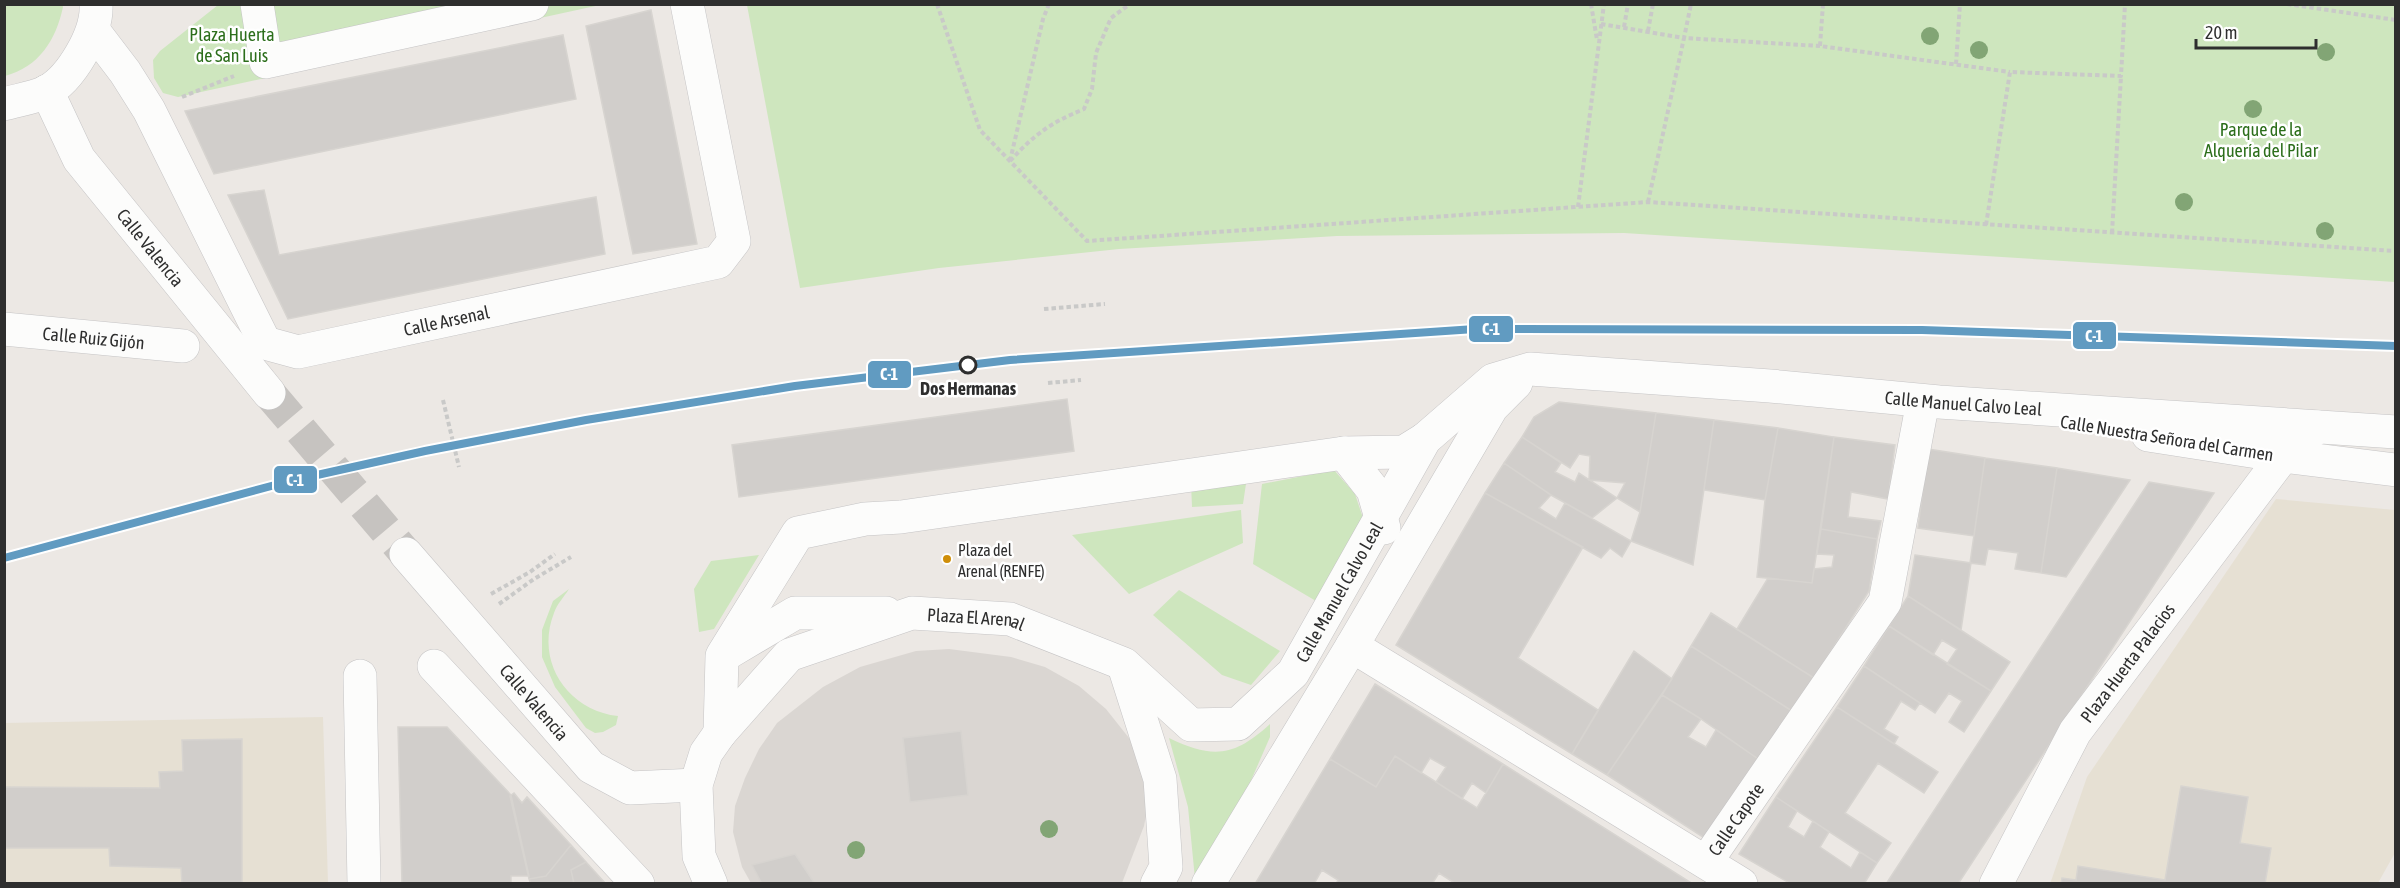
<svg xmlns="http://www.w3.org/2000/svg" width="2400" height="888" font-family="'Asap Condensed',sans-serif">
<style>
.education{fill:#e6e0d3}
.green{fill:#cee6be}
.plaza{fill:#dad6d2}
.building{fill:#d1cecb;stroke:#d7d4d0;stroke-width:1.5}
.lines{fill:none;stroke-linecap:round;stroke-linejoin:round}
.minor-tunnel{stroke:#c6c3c0;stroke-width:33;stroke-dasharray:33 16;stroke-linecap:butt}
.minor-casing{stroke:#c5c4c5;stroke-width:34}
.path{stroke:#c9c9c8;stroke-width:4;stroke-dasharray:4.5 3;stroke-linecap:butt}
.minor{stroke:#fcfcfb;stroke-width:33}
.rail-1-casing{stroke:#fff;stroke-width:12}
.rail-1{stroke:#619bc1;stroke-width:8}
.tree{fill:#82a575}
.stop-dot{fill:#fff;stroke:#2e2e2e;stroke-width:3}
.bus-dot{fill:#cf8e09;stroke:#fff;stroke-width:2}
.labels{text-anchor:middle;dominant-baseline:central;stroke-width:5;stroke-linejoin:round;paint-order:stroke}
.bus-label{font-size:16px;fill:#2e2e2e;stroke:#fff;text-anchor:start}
.park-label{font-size:18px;fill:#2c6e1b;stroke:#fff}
.street-label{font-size:18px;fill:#2e2e2e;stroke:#fff}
.stop-label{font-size:18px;font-weight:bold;fill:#2e2e2e;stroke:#fff}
.line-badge{stroke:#fff;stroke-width:2}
.badge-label{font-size:16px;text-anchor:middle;font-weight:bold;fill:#fff}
</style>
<rect width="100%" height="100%" fill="#ece8e4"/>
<path class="education" d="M2276,499L2395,510L2396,851L2378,883L2050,884L2087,777Z
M323,717L328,883H5L4,723Z"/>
<path class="green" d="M5,4H62L63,7C56,40 39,67 5,76Z
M218,5H600L178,97L163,93L154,78L153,60L160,51Z
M747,5H2395V282L1624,233L1337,236L1119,249L939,268L800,288Z
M1334,470L1355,494L1364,521L1316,601L1253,564L1262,484Z
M1247,477L1243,504L1192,507L1191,483Z
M1241,510L1243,543L1129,594L1072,535Z
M759,555L714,629L699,632L694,589L711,561Z
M569,589C564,597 557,604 554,613C535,661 567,710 618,716L616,725L603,732L595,733L586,728L555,687L542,657V630L553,601Z
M1179,590L1280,651L1251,685L1222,675L1153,615Z
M1270,724V737L1242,801L1195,879L1188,807L1169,738C1213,759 1234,757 1270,724Z"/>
<path class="plaza" d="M949,649L1011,657L1045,667L1079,686L1106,709L1129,738L1141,757L1147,810L1144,826L1122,883H751L742,867L733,832L735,806L745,778L759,749L777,723L823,687L860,667L916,651Z"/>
<path class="building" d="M651,10L697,244L633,254L586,26Z
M563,35L576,99L214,174L185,111Z
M264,190L279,255L596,197L605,254L288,319L228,195Z
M1067,399L1074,451L739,497L732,445Z
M1559,402L1656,413L1640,512L1617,498L1625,483L1589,480L1590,456L1579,454L1570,468L1522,437L1534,417Z
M1656,413L1714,420L1693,565L1631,541L1640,512Z
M1714,420L1778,428L1765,500L1704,490Z
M1778,428L1834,437L1812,583L1757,577L1765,500Z
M1522,437L1561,463L1555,472L1575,482L1579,473L1617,498L1592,518L1551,495L1504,463Z
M1834,437L1895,445L1888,499L1851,492L1848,517L1881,521L1877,539L1821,529Z
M1928,449L1985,458L1974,536L1918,528Z
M1985,458L2057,468L2041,573L2015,569L2018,553L1988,549L1985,565L1970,563Z
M1504,463L1551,495L1539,508L1556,519L1565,503L1631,541L1622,557L1610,548L1601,558L1485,493Z
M2057,468L2130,480L2066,577L2041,573Z
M2149,482L2214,493L1958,884H1886Z
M1485,493L1583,547L1518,658L1598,710L1572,754L1396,645Z
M1821,529L1877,539L1869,591L1814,678L1737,629L1768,578L1812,583L1814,569L1832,567L1834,555L1817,554Z
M1915,555L1971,563L1961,630L1908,596Z
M1908,596L2010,662L1991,691L1947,664L1957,649L1942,640L1933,655L1889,626Z
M1711,613L1814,678L1792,711L1691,646Z
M1889,626L1991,691L1964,732L1949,722L1962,701L1949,693L1935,713L1864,666Z
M1691,646L1792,711L1761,761L1701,719L1662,695Z
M1634,651L1672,679L1607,775L1572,754Z
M1864,666L1920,703L1915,710L1901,701L1884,729L1898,737L1894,744L1837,707Z
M1375,684L1503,764L1486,793L1472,783L1462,799L1436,782L1446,767L1430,758L1421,773L1395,756L1376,787L1330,759Z
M1662,695L1701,719L1688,737L1706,747L1716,730L1761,761L1706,839L1607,775Z
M1837,707L1938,772L1924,793L1878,763L1845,813L1891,843L1877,863L1776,797Z
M398,727H447L511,795L529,876H511V884H402Z
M961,731L968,795L910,802L903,738Z
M242,739V884H182L181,868L110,866L109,848H4V787L160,788L159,772L183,771L182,740Z
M1395,756L1477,808L1503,764L1693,884H1456L1439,873L1432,884H1336L1338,880L1322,870L1314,884H1255L1330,759L1376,787Z
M2181,786L2248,797L2240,843L2271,848L2265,884H2061L2062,878L2076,880L2078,866L2165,880Z
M514,793L522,803L527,797L571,845L546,876L529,879L510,796Z
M1776,797L1797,811L1788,827L1804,837L1813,821L1829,832L1820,847L1851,868L1860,852L1877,863L1864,884H1791L1739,854Z
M571,845L586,862L571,870L574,884H531L529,879L546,876Z
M795,854L815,884H762L752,865Z
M586,862L606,884H574L571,870Z"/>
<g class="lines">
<path class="minor-tunnel" d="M269,393L406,554"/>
<defs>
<g id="minor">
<path d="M257,4L266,62L532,4"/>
<path id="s1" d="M93,30L125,72L149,110L265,343L298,352L718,262L734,241L687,4"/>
<path id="s2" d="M47,91L79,159L269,393"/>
<path d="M4,104C18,100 33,98 46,92C71,79 98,33 96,4"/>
<path id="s3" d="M4,329L183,346"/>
<path d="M2148,435L2283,456L2396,470"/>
<path d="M1344,453L1373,490L1384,528"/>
<path id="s4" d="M406,554L591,767L630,788L696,785"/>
<path d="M1352,646L1741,884"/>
<path d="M726,654L795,613H886"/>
<path d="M434,666L638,884"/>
<path d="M1124,666L1160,779L1166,867L1157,884"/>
<path d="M360,676L364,884"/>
<path d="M720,733L722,656L798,533L865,519L901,517L1344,453L1404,452L1425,439"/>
<path id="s5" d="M1706,862L1885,602L1923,401"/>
<path id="s6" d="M711,884L699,856L696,785L706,753L720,733L789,655L912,613L1010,619L1124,664L1191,725L1238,724L1293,673L1425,439L1493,380L1530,369L1770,386L1939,402L2396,432"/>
<path d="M1208,884L1352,646L1492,407L1516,383"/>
<path id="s7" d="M1996,884L2075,732L2283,456L2317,427"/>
</g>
</defs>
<use href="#minor" class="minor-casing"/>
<path class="path" d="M937,4L980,130L1087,241L1648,202L2396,251
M1591,4L1597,40
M1823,4L1820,46L2010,72
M2287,4L2396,20
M1601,24L1684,38L1691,4
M1624,27L1628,4
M1648,31L1653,4
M1956,64L1960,4
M182,97L234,76
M1010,161C1035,134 1050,123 1084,109L1092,89L1096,53L1111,18L1130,4
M1010,161L1043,19L1049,4
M1648,202L1684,38L1820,46
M1578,207L1604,4
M1986,225L2010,72L2121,76L2125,4
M2112,233L2121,76
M1044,309L1105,304
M1048,383L1081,380
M443,400L459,467
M491,594L530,572L555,554
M499,604L534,579L571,557"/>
<use href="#minor" class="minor"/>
<defs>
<path id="rail-1" d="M4,558L290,481L425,451L586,420L795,386L1010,360L1475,329L1922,330L2396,346"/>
</defs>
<use href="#rail-1" class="rail-1-casing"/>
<use href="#rail-1" class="rail-1"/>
</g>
<g class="tree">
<circle cx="1930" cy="36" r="9"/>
<circle cx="1979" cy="50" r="9"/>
<circle cx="2326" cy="52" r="9"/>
<circle cx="2253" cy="109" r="9"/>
<circle cx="2184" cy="202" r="9"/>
<circle cx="2325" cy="231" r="9"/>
<circle cx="1049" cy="829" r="9"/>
<circle cx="856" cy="850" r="9"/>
</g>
<circle class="stop-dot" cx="968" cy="365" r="8"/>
<circle class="bus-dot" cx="947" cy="559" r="5"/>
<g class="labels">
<g class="bus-label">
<text x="958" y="550">Plaza del<tspan x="958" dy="21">Arenal (RENFE)</tspan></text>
</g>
<g class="park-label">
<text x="232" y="34">Plaza Huerta<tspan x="232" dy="21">de San Luis</tspan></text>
<text x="2261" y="129">Parque de la<tspan x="2261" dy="21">Alquería del Pilar</tspan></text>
</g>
<g class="street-label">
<text stroke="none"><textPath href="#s2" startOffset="189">Calle Valencia</textPath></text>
<text stroke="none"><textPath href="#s1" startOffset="544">Calle Arsenal</textPath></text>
<text stroke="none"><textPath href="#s3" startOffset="90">Calle Ruiz Gijón</textPath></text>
<text stroke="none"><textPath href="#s6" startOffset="1659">Calle Manuel Calvo Leal</textPath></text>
<text transform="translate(2167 438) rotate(9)">Calle Nuestra Señora del Carmen</text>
<text stroke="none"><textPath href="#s6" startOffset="920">Calle Manuel Calvo Leal</textPath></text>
<text stroke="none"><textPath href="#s6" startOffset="458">Plaza El Arenal</textPath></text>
<text stroke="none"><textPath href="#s7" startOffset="258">Plaza Huerta Palacios</textPath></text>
<text stroke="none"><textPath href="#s4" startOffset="196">Calle Valencia</textPath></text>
<text stroke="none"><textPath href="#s5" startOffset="52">Calle Capote</textPath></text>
</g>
<g class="stop-label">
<text x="968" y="388">Dos Hermanas</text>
</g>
</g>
<g class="line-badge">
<rect x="1468" y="315" width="46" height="28" rx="6" fill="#619bc1"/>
<rect x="2072" y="321" width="45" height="29" rx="6" fill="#619bc1"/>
<rect x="867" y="360" width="45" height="29" rx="6" fill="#619bc1"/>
<rect x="273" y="465" width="45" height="29" rx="6" fill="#619bc1"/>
</g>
<g class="badge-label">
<text x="1491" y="335">C-1</text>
<text x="2094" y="342">C-1</text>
<text x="889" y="380">C-1</text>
<text x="295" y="486">C-1</text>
</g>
<rect width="2400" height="888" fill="none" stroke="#2e2e2e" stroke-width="12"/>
<path d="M2196 39v9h120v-9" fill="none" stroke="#2e2e2e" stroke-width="3"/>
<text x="2205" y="39" font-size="18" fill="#2e2e2e" stroke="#ffffff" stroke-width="4.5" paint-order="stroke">20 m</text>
</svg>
